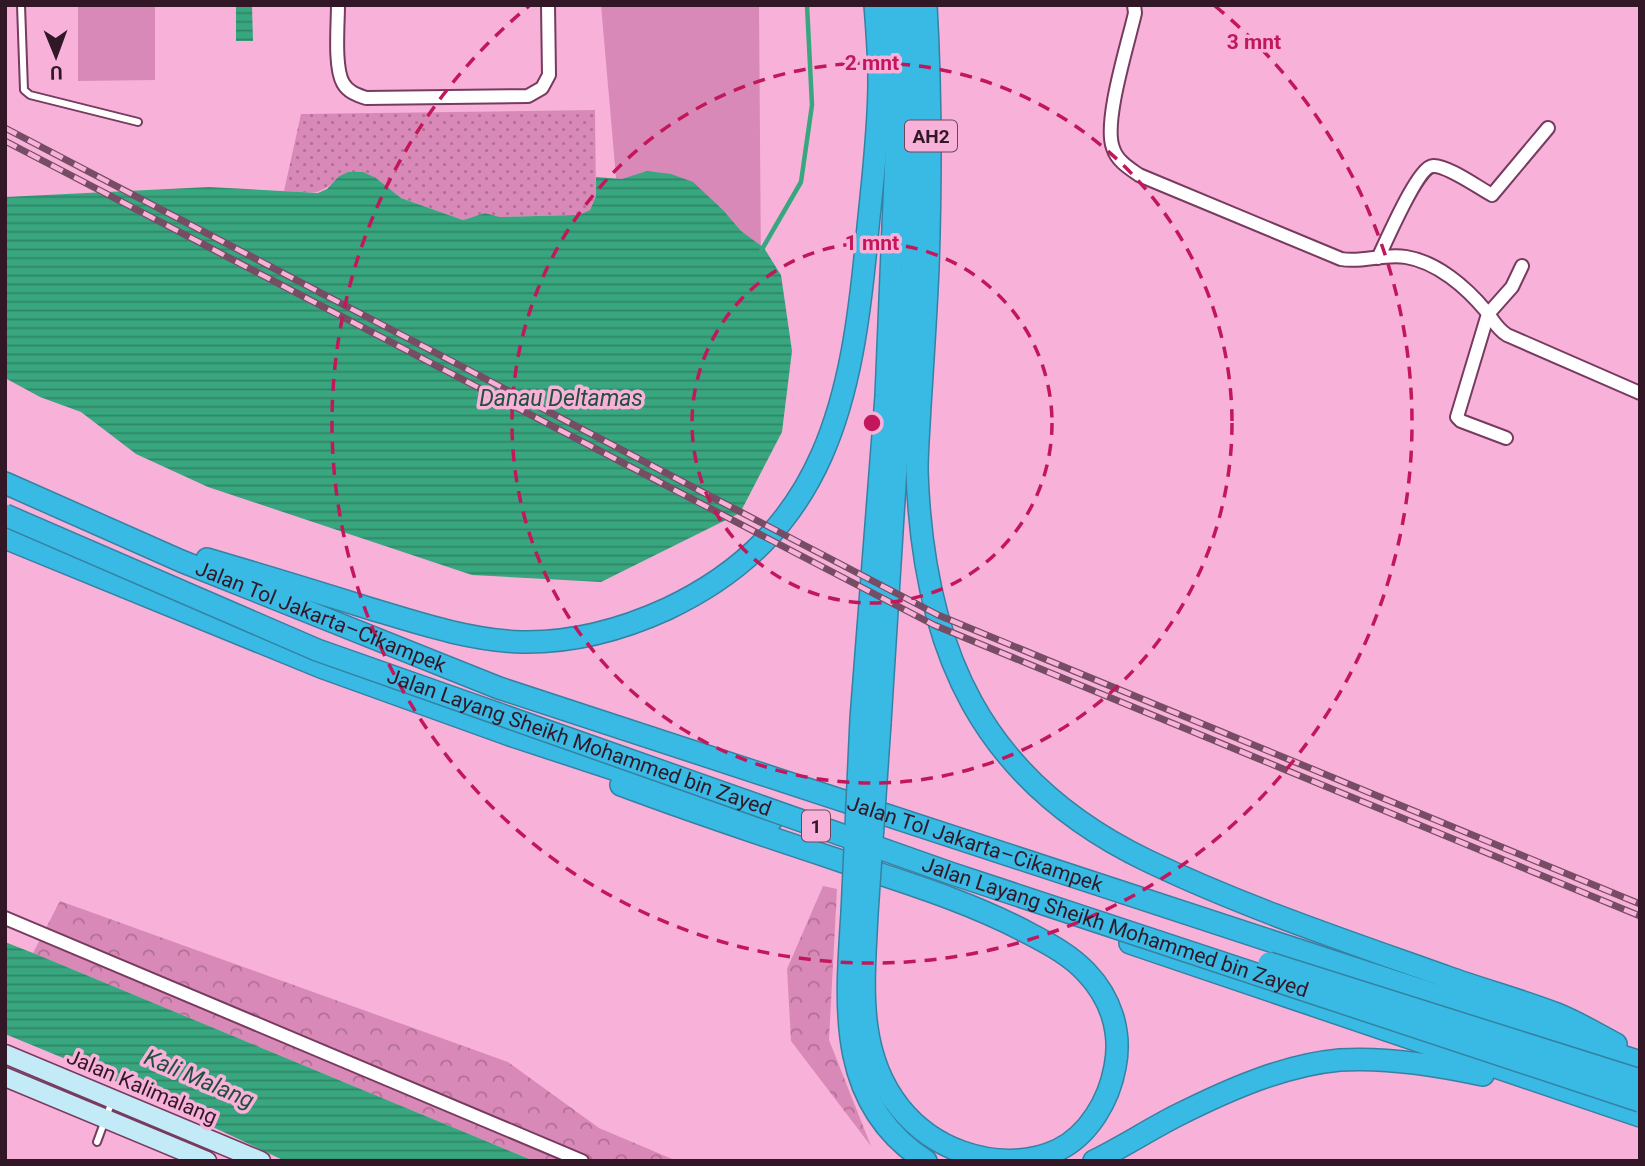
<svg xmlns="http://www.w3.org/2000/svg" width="1645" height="1166" font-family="Roboto,sans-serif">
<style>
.green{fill:#d989b7}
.forest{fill:url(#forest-crowns)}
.park{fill:url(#park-dots)}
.water{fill:url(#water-rules)}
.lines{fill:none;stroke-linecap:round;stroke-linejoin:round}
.stream{stroke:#38a67e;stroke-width:4.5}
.service-casing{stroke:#773b5f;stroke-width:10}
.minor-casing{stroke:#773b5f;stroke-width:16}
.secondary-casing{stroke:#773b5f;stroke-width:21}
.motorway-casing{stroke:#3681a2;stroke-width:24}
.service{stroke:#fff;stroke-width:6}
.minor{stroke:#fff;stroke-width:12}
.secondary{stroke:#c3eaf7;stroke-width:18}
.motorway{stroke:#38bae4;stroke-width:21}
.rail-casing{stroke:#764d64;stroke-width:7}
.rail{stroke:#f8b2d9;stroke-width:4.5;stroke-dasharray:13;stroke-linecap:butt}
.motorway-bridge-casing{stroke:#3681a2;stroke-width:24;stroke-linecap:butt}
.motorway-bridge{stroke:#38bae4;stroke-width:21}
.ring{fill:none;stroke:#c2185b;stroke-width:3.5;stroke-dasharray:12 9}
.labels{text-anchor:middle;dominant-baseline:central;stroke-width:7;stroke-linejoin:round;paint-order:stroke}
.shield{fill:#f8b2d9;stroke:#6d465c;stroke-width:2}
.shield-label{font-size:19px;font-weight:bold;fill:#321827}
.street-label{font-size:21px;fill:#321827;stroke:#f8b2d9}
.water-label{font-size:23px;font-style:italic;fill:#23503e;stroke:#f8b2d9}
.centre{fill:#c2185b;stroke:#f8b2d9;stroke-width:3.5}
.ring-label{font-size:21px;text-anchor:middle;font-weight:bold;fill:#c2185b;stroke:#f8b2d9;stroke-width:7;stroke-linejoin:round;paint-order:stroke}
</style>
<defs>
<pattern id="forest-crowns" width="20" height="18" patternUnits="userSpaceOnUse" patternTransform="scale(1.75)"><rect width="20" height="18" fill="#d989b7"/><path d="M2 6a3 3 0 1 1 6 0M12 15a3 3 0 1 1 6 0" fill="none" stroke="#b16f95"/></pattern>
<pattern id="park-dots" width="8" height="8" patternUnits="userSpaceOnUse" patternTransform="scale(1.75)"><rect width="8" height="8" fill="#d989b7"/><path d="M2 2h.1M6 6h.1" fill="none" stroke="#b16f95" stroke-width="1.8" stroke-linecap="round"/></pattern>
<pattern id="water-rules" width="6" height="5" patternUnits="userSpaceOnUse" patternTransform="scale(1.75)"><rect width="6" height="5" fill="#38a67e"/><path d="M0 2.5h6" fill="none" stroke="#308667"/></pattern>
</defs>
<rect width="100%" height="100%" fill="#f8b2d9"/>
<path class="green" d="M601,5H759L761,269H624Z
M155,6V80L78,81V7Z"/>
<path class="forest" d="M823,886L837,889L829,1040L871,1146L791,1041L787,969Z
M60,901L508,1062L599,1128L677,1161H534L33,953Z"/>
<path class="park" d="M595,110L596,196L590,210L579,215L500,217L485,213L463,220L401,198L376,178L338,177C320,198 309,192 284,191L301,114Z"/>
<path class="water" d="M252,6L253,41H236V7Z
M647,171L671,174L693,182L723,210L741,231L764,248L781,275L792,351L782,432L740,513L601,582L472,575L208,487L136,454L81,412L40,397L5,378V197L209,187L318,193L327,189L338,177L348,172H363L376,178L401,198L463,220L485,213L500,217L579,215L590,210L596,196V177L622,179Z
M5,942L38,955L534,1161H285L85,1067L5,1034Z"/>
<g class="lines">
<path class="stream" d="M761,251L801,182L812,105L807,5"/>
<defs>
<path id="service" d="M21,5L24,90L30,95L138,122
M97,1142L112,1101"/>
<path id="minor" d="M338,5C338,25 334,67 343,83C348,92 357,95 366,98L528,96L542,88L549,75L548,5
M1134,5L1135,13C1128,44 1103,122 1113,148C1117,161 1129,168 1139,175L1341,259C1363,263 1384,253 1406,257C1437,262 1466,287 1486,311C1493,320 1497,329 1507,335L1640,393
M1378,258C1386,242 1418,166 1433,166C1447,165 1479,188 1492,195L1548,128
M1506,438L1461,421L1457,417L1488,314L1512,287L1522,266
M5,918L582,1161"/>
<path id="secondary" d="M5,1054L261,1161
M5,1077L207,1161"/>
<g id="motorway">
<path d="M926,5C931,93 931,179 928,268C926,314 923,360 920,406C919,428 917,450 917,471C923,650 981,781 1148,861C1244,907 1346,941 1447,977C1483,990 1521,1000 1557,1014C1577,1022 1597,1034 1616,1044"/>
<path id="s1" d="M5,483L181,561L499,688L1640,1062"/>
<path d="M5,538L321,667L510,735L771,821"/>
<path d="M207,559C261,575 314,591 368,608C418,623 468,640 521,642C571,643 621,630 667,609C828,533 852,398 867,237C872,186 879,132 879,81C879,56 877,30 875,5"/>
<path d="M861,719L886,396L896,155L891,5"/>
<path d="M880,723L898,436L912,268L916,149L911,5"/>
<path d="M621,785C693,812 765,836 838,860C904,882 971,902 1032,935C1051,945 1071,956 1086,972C1111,998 1122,1032 1115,1067C1109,1100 1089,1135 1058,1150C1028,1164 993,1163 962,1152C937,1143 917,1129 900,1108C855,1052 864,981 867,914"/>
<path d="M852,913C846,1006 836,1104 926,1161"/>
<path d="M1130,943L1640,1116"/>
<path d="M1094,1161C1123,1147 1150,1129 1178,1115C1228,1090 1284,1065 1340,1060C1387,1057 1437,1065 1483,1075"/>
</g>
</defs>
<use href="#service" class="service-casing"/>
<use href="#minor" class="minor-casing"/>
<use href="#secondary" class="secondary-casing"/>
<use href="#motorway" class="motorway-casing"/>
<use href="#service" class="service"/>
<use href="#minor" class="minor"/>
<use href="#secondary" class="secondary"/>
<use href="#motorway" class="motorway"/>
<defs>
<path id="rail" d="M5,128L938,615L1640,904
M5,141L934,625L1640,916"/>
</defs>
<use href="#rail" class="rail-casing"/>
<use href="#rail" class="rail"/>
<defs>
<g id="motorway-bridge">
<path id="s2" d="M5,515L317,650L950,873L1640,1101"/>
<path d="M852,913L861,719"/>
<path d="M867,914L880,723"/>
<path d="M1269,963L1640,1080"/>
</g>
</defs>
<use href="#motorway-bridge" class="motorway-bridge-casing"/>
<use href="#motorway-bridge" class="motorway-bridge"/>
</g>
<g class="ring">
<circle cx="872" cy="423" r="180"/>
<circle cx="872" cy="423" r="360"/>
<path d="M1215 6A540 540 0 1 1 529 6"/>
</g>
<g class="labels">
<g class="shield">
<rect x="905" y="120.5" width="52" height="31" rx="5"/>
<rect x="802" y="810.5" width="28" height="31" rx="5"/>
</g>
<g class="shield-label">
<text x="931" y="136">AH2</text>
<text x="816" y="826">1</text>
</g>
<g class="street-label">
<text stroke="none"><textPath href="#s1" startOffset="343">Jalan Tol Jakarta–Cikampek</textPath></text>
<text stroke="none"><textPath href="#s2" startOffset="618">Jalan Layang Sheikh Mohammed bin Zayed</textPath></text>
<text stroke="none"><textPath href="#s1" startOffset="1036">Jalan Tol Jakarta–Cikampek</textPath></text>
<text stroke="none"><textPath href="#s2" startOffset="1185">Jalan Layang Sheikh Mohammed bin Zayed</textPath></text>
<text transform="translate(142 1087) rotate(23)">Jalan Kalimalang</text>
</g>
<g class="water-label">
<text x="561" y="398">Danau Deltamas</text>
<text transform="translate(199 1079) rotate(23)">Kali Malang</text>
</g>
</g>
<circle cx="872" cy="423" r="10" class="centre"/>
<g class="ring-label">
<text x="1254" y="49">3 mnt</text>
<text x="872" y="70">2 mnt</text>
<text x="872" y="250">1 mnt</text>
</g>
<rect width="1645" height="1166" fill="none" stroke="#321827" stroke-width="14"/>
<g transform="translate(56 56) rotate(179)" stroke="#f8b2d9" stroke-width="5" paint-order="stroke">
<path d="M0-5L12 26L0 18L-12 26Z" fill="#321827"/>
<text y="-10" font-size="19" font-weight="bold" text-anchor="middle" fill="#321827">U</text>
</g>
</svg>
